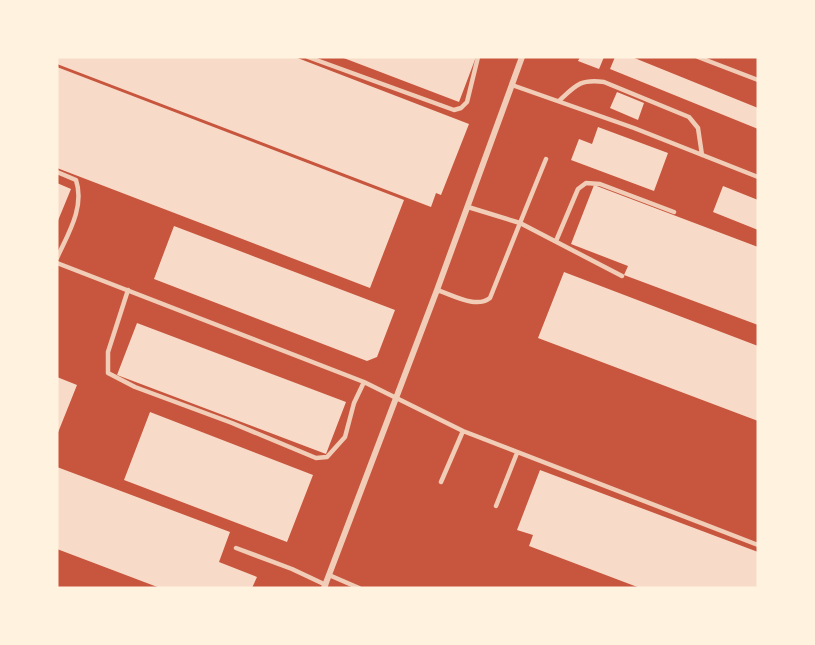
<svg xmlns="http://www.w3.org/2000/svg" width="815" height="645" font-family="'Times New Roman',serif">
<style>
.building{fill:#f7dbc8}
.lines{fill:none;stroke-linecap:round;stroke-linejoin:round}
.service{stroke:#f1ccb7;stroke-width:4.5}
.minor{stroke:#f1ccb7;stroke-width:6}
</style>
<rect width="100%" height="100%" fill="#c8553d"/>
<path class="building" d="M57,57H295L469,124L441,195L436,193L431,207L57,64Z
M341,57H476L459,102Z
M580,57H604L599,69L578,61Z
M615,57H632L758,108V129L610,69Z
M57,67L404,200L370,288L57,168Z
M617,92L644,103L638,120L610,108Z
M598,127L668,153L654,191L571,160L579,139L592,144Z
M57,183L71,189L57,223Z
M594,185L758,247V325L624,275L628,266L571,244Z
M723,186L758,200V230L713,212Z
M174,226L395,310L377,357L367,361L154,279Z
M564,272L758,346V421L538,338Z
M137,323L346,402L326,454L117,375Z
M57,377L77,385L57,435Z
M150,412L313,475L287,542L124,480Z
M57,467L230,532L219,562L257,577L252,588H160L57,549Z
M540,470L758,552V588H640L529,546L533,535L517,530Z"/>
<g class="lines">
<path class="service" d="M308,57L454,110L461,108L467,102L478,57
M698,57L758,80
M512,85L634,128L758,177
M559,101C576,85 580,79 604,82L689,117L698,128L702,155
M57,172L76,180C85,207 68,234 57,258
M468,207L520,223L546,159
M556,241L578,189L586,183L600,184L674,212
M57,263L364,382L463,431L758,545
M128,290L108,352V373L135,387L232,423L316,458L327,457L345,437L354,403L364,382
M437,290C453,295 476,309 490,298L520,223L622,276
M441,482L463,431
M496,506L517,453
M236,548L292,569L326,585
M329,575L359,588"/>
<path class="minor" d="M324,588L437,290L522,57"/>
</g>
<rect width="815" height="645" fill="none" stroke="#fff3e0" stroke-width="117"/>
</svg>
